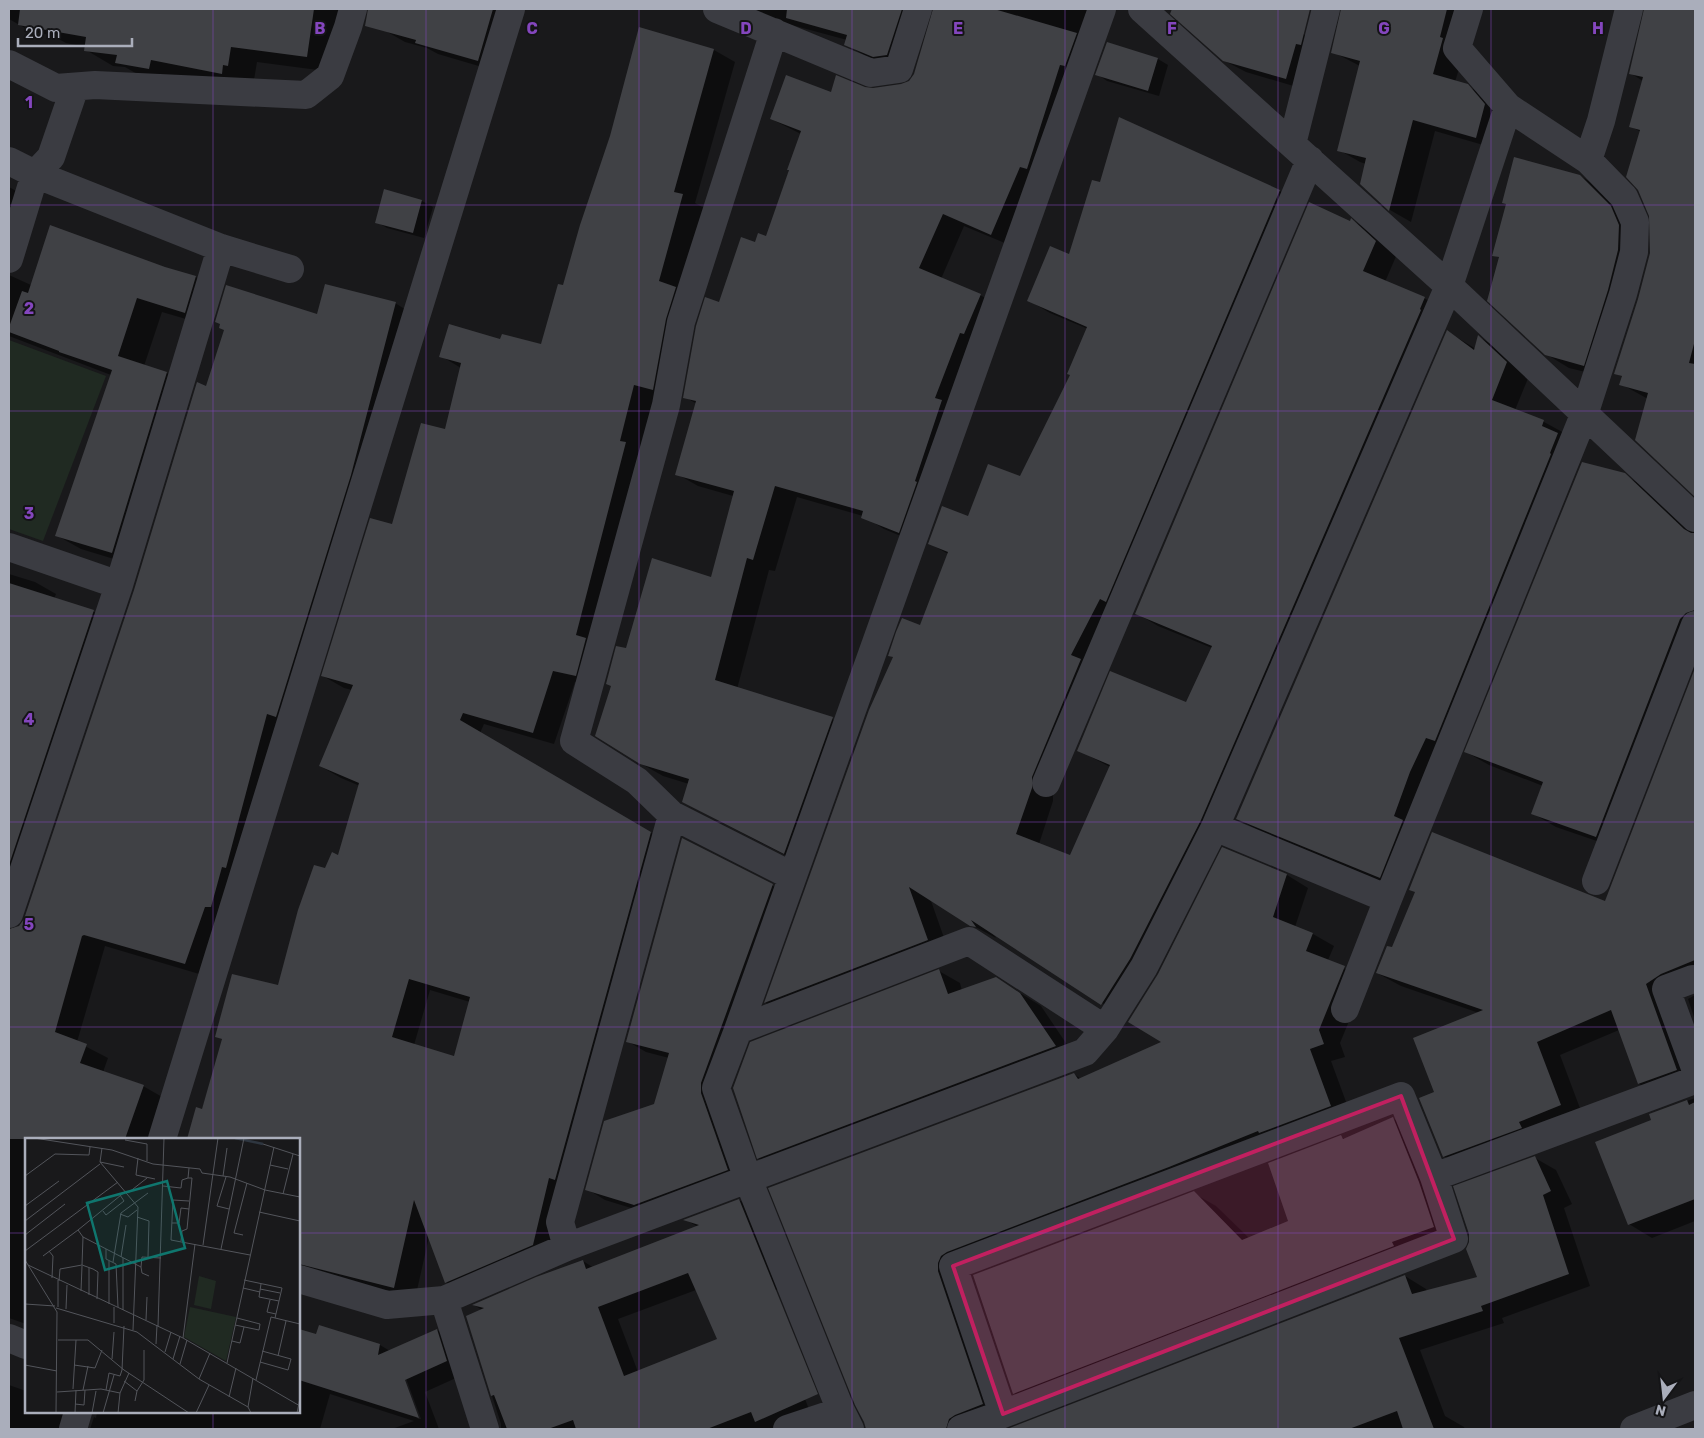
<svg xmlns="http://www.w3.org/2000/svg" width="1704" height="1438" font-family="Rubik,sans-serif">
<style>
.green{fill:#202a22}
.shadow{fill:#0007;fill-rule:evenodd}
.building{fill:#404145;fill-rule:evenodd}
.lines{fill:none;stroke-linecap:round;stroke-linejoin:round}
.minor{stroke:#3b3c42;stroke-width:28}
.marked{fill:#c12060;fill-opacity:0.2;stroke:#c12060;stroke-width:4;stroke-linejoin:round}
.grid{fill:none;stroke:#8446be;stroke-width:1;stroke-opacity:0.55}
.inset-river{fill:none;stroke:#2e3640;stroke-width:2.5}
.inset-road{fill:none;stroke:#53555b;stroke-width:1}
.view{fill:#0f766e;fill-opacity:0.15;stroke:#0f766e;stroke-width:2.5}
.inset-edge{fill:none;stroke:#aaaebb;stroke-width:2.5}
.grid-label{font-size:16px;text-anchor:middle;font-weight:bold;fill:#8446be;stroke:#141416;stroke-width:4;stroke-linejoin:round;paint-order:stroke}
</style>
<rect width="100%" height="100%" fill="#19191b"/>
<path class="green" d="M9,340L106,376L43,541L9,529Z"/>
<path class="shadow" d="M9,9H343L333,72L257,62L254,80L249,89L178,75L176,84L144,78L125,67L113,66L86,50V47L66,43L51,35L32,32L9,19Z
M390,9H519L499,72L438,54L427,48L405,42L384,30Z
M751,9H930L896,69L867,57L846,44L847,40L788,24Z
M934,9H1109L1012,246L964,226L941,279L980,295L1002,307L920,544L884,529L863,516L797,497L775,571L769,570L737,689L832,719L854,731L806,866L683,802L689,784L663,776L640,763L627,650L712,578L733,496L698,486L677,474L697,404L685,397L720,303L756,243L767,238L801,134L771,119L832,94L902,86L909,82L915,74Z
M1173,9H1305L1298,31L1321,44L1307,90L1246,72L1223,60L1172,13Z
M1345,9H1477L1455,82L1467,86L1490,98L1506,117L1497,149L1435,131L1411,222L1390,210L1361,184L1366,164L1360,162L1339,150L1360,66L1333,52Z
M1645,9H1695V495L1636,440L1648,399L1621,384L1623,377L1615,373L1639,299L1651,253V216L1641,132L1630,126L1643,81L1630,73Z
M714,50L735,62L695,203L704,208L597,688L575,682L554,744L484,724L480,733L672,845L554,1257L467,1294L446,1282L429,1237L415,1299L299,1272V1139H188L197,1109L202,1110L223,1040L216,1036L279,986L326,870L339,857L360,786L341,778L320,766L352,690L344,688L323,676L393,525L446,431L461,368L441,356L501,340L542,345L563,286ZM430,990L470,1002L455,1058L414,1045Z
M1158,59L1168,65L1159,96L1107,81L1097,74Z
M1119,119L1280,191L1302,203L1053,790V801L1039,844L1071,856L1110,767L1078,750L1187,704L1212,648L1158,626L1136,613L1352,220L1373,233L1397,254L1385,282L1424,298L1446,311L1124,1017L992,932L996,938L970,924L930,898L949,952L787,1015L766,1003L870,711L894,658L890,655L920,627L948,554L929,543L969,518L1021,477L1071,374L1088,329L1050,313L1028,300L1070,256L1101,183Z
M1580,176L1603,189L1633,220L1606,377L1569,368L1546,354L1500,258L1494,255L1507,204Z
M9,187L27,197L9,252Z
M385,191L422,201L433,207L424,238L387,228L377,222Z
M165,268L196,277L220,292L210,326L162,312L144,366L167,373L191,388L137,566L81,549L56,535L111,375L9,336V275L31,285Z
M395,303L416,316L206,976L105,946L77,1042L108,1058L103,1072L143,1086L164,1098L150,1139H26V1324L9,1318V574L35,582L56,594L54,599L94,612L115,624L15,922L14,929L20,927L25,920L207,387L318,316Z
M1448,332L1476,349L1479,337L1500,349L1529,376L1515,410L1544,422L1566,434L1402,890L1259,831L1237,818Z
M1624,475L1649,489L1695,532V655L1620,849L1556,827L1532,813L1543,786L1489,765L1466,752Z
M1695,671V983L1677,993L1695,1065L1663,1097L1639,1084L1619,1030L1560,1055L1584,1119L1467,1170L1444,1156L1436,1093L1479,1013L1401,986L1377,973L1393,949L1606,903Z
M683,839L792,896L720,1094L746,1180L654,1215L605,1200L587,1189L655,1105L669,1058L646,1052L627,1041Z
M1287,875L1308,888L1295,927L1313,934L1334,946L1328,960L1366,980L1340,1043L1345,1057L1331,1061L1352,1118L963,1268L1004,1417L973,1429H867L865,1422L770,1189L1074,1074L1081,1079L1164,1043Z
M939,971L960,983L962,991L996,978L1017,991L1041,1006L1076,1058L779,1170L758,1158Z
M1695,995V1020L1688,999Z
M1695,1098V1221L1652,1238L1629,1224L1653,1120L1651,1115Z
M1392,1118L1415,1131L1455,1239L1036,1405L1014,1393L1193,1193L1216,1206L1249,1238L1289,1222L1341,1137L1345,1139Z
M1535,1158L1556,1170L1572,1204L1564,1208L1590,1286L1502,1318L1504,1323L1420,1350L1445,1416L1464,1427L1465,1429H1010L1405,1276L1426,1289L1427,1291L1478,1277Z
M739,1200L760,1213L789,1285L766,1294L814,1423L799,1429H501V1424L467,1317L482,1310L474,1305L583,1261L594,1268L698,1227L686,1220ZM696,1290L719,1340L638,1372L618,1319Z
M320,1326L380,1345L390,1351L437,1330L458,1342L467,1373L425,1392L439,1429H392L414,1421L330,1394L320,1429H90L94,1417L96,1418L97,1412H299V1330L317,1335ZM404,1373L421,1419H418L401,1374Z
M9,1385L26,1391V1412H75L82,1429H9Z"/>
<path class="building" d="M20,9H314L307,57L231,47L228,66L223,65L222,74L151,60L149,69L115,63L117,55L84,51L86,37L18,25Z
M368,9H493L478,61L415,43L416,40L365,26Z
M787,9H902L887,55L873,57L844,45L847,35L786,18Z
M933,9H994L1077,33L1065,66L1060,65L1027,169L1020,167L991,235L943,214L919,268L981,294L964,334L960,333L935,398L942,400L915,481L917,482L899,533L861,518L863,511L775,486L753,560L747,558L715,680L833,717L784,854L682,802L689,779L640,764L595,736L611,686L606,684L616,646L626,648L652,558L711,577L734,491L675,475L696,401L683,398L696,326L705,297L719,302L741,237L755,242L758,233L766,236L789,170H787L801,131L770,119L786,75L831,92L836,75L865,87L873,88L901,84L909,81L914,74Z
M1172,9H1310L1301,45L1296,44L1286,79L1223,61L1170,14Z
M1341,9H1447L1440,37L1443,38L1433,74L1468,84L1485,104L1476,138L1413,120L1389,211L1360,184L1366,158L1337,151L1360,61L1331,53Z
M1644,9H1695V340L1689,363L1695,364V497L1635,440L1648,393L1619,385L1622,376L1614,374L1638,299L1650,253L1649,216L1638,190L1626,177L1640,130L1629,127L1643,77L1629,74Z
M639,27L714,49L674,192L683,194L659,281L676,287L666,319L653,390L634,385L620,441L626,442L576,635L586,638L576,676L553,671L533,733L463,713L460,720L651,832L555,1180L549,1178L533,1245L445,1283L414,1200L394,1288L299,1264V1139H187L196,1107L202,1109L222,1039L215,1037L232,974L278,985L298,910L314,865L325,868L332,852L338,855L359,783L319,766L353,685L321,676L370,518L392,524L421,423L445,429L461,363L439,357L449,324L500,339L502,334L541,344L558,284L563,285L580,225L610,136ZM409,979L470,997L454,1056L392,1037Z
M1107,42L1158,58L1148,91L1095,75Z
M1119,117L1280,190L1106,602L1100,599L1071,655L1081,659L1032,777V788L1016,834L1070,855L1110,765L1077,751L1110,671L1186,702L1212,646L1135,614L1309,202L1350,221L1351,218L1376,241L1363,271L1425,297L1420,309L1421,310L1201,820L1130,959L1101,1005L971,920L976,927L970,926L909,887L928,940L764,1003L869,710L893,657L888,656L896,632L902,618L920,625L948,552L928,544L942,506L968,516L988,464L1020,476L1070,375L1067,374L1087,327L1027,301L1050,246L1069,254L1092,180L1100,182Z
M1514,157L1580,175L1611,206L1619,225L1618,250L1608,290L1584,366L1545,355L1487,301L1499,257L1492,256L1506,204L1502,203Z
M384,189L422,200L413,233L375,223Z
M50,225L165,267L196,276L185,313L137,298L118,356L167,372L112,553L55,536L112,370L59,352V351L9,332V327L22,291L28,293Z
M325,284L396,302L351,475L276,717L267,714L226,868L222,867L211,907H205L185,964L84,935L82,936L55,1032L87,1044L80,1063L144,1085L125,1139H9V929L19,926L24,919L134,590L197,382L206,386L224,330L219,328L220,324L215,322L226,285L317,314Z
M1447,330L1474,350L1478,335L1507,362L1492,400L1544,420L1542,426L1558,433L1550,453L1551,454L1435,741L1426,738L1410,772L1394,816L1403,820L1380,878L1236,819Z
M1582,462L1625,473L1684,529L1691,533H1695V610L1686,613L1680,619L1596,837L1531,814L1543,782L1464,752Z
M9,583L94,610L9,865Z
M1695,668V960L1661,974L1646,984L1677,1070L1638,1084L1611,1010L1537,1042L1561,1105L1519,1122L1522,1128L1443,1157L1419,1098L1434,1092L1413,1038L1483,1010L1376,973L1387,946L1392,947L1415,892L1409,890L1432,832L1605,901Z
M682,838L773,884L701,1083V1093L728,1170L634,1205L585,1190L604,1121L654,1104L669,1053L626,1042Z
M1222,847L1287,874L1273,917L1313,933L1306,951L1345,966L1319,1030L1324,1044L1310,1049L1331,1106L1259,1133L1258,1131L1169,1167L947,1252L941,1256L938,1263V1271L983,1404L955,1415L949,1419L946,1429H866L864,1422L855,1405L768,1188L1074,1073L1078,1079L1161,1042L1128,1022L1158,974Z
M939,969L948,994L996,977L1020,993L1056,1046L757,1159L733,1088L750,1042Z
M1687,1100L1689,1105L1695,1102V1199L1628,1225L1595,1142L1651,1120L1649,1114Z
M1393,1117L1419,1182L1434,1227L1392,1242L1394,1246L1013,1394L973,1275L1194,1191L1242,1240L1288,1221L1268,1163L1341,1135L1343,1139Z
M1535,1156L1551,1191L1543,1195L1569,1274L1481,1306L1483,1311L1399,1338L1434,1429H1403L1397,1411L1349,1429H1007L1405,1275L1412,1294L1477,1277L1466,1249L1469,1242V1234L1453,1186Z
M739,1199L818,1394L755,1422L751,1412L707,1429H576L573,1420L548,1429H507L494,1395L491,1396L466,1316L484,1308L472,1305L536,1277L583,1260L586,1269L699,1225L683,1220ZM688,1273L717,1339L624,1376L598,1307Z
M319,1325L380,1344L378,1355L437,1329L447,1361L405,1380L419,1418L299,1380V1329L316,1334Z"/>
<g class="lines">
<path class="minor" d="M717,9L871,73L899,69L918,9
M1142,9L1449,286L1695,518
M774,32L681,322L666,405L574,741L637,781L672,815L792,876
M9,64L56,88L95,85L306,95L330,76L348,27L353,9
M1292,144L1326,9
M1588,160L1601,121L1629,9
M9,161L35,174L221,248L290,269
M9,259L35,174L51,157L75,87
M9,547L119,585
M1046,783L1310,160
M1215,827L1388,899
M1596,881L1695,625
M9,914L119,585L221,248
M1693,979L1666,989L1695,1068
M1345,1009L1388,899L1584,415L1623,294L1634,252L1635,222L1624,197L1588,160L1508,107L1457,48L1469,9
M738,1030L969,941L1105,1029
M162,1139L511,9
M1434,1177L1695,1080
M567,1247L560,1222L672,815
M299,1279L387,1305L444,1300L485,1429
M444,1300L567,1247L1085,1052L1105,1029L1144,967L1215,827L1449,286L1508,107
M9,1338L26,1345
M73,1429L78,1412
M787,1429L841,1411
M850,1429L841,1411L748,1179L716,1088L738,1030L1102,9
M961,1429L1003,1414L1454,1239L1434,1177L1401,1096L953,1266L1003,1414
M1634,1429L1695,1405"/>
</g>
<path class="marked" d="M1401,1096L1454,1239L1003,1414L953,1266Z"/>
<path class="grid" d="M213,9V1139M426,9V1429M639,9V1429M852,9V1429M1065,9V1429M1278,9V1429M1491,9V1429M9,205H1695M9,411H1695M9,616H1695M9,822H1695M9,1027H1695M9,1233H26M299,1233H1695M213,1412V1429"/>
<g transform="translate(25 1138)">
<rect width="275" height="275" fill="#19191b"/>
<path d="M174,138L191,143L186,171L169,167ZM165,169L211,179L201,223L159,199Z" fill="#202a22"/>
<path class="inset-river" d="M210,0L238,6"/>
<path class="inset-road" d="M9,0L87,12L128,26L175,31L177,35L205,39L240,52L275,59M100,2L122,6V23M238,6L275,18M77,10L75,24L99,29M113,20L111,37L130,41M75,24L113,69L108,192M245,27L263,31M0,38L30,16L64,17L65,9M198,38L202,10M201,39L192,68L204,71M138,48L156,50L157,42L163,40M101,53L53,92L58,99L116,129L117,135L124,138M103,55L122,40M258,56L268,16M164,63L148,62L146,102L225,117M0,68L34,43M78,73L81,77L99,63L95,57M234,74L275,83M95,76L103,79L112,72M112,79L124,83L123,119M0,83L75,26M147,85H154L156,70L164,71M0,97L40,66M218,97L209,95L222,45M156,103L157,93L162,91L167,40H163L164,30M178,107L193,0M81,111V121L91,126L93,169M196,111L219,0M0,113L93,44M24,113L28,118L27,140M18,118L53,92M96,119L101,87M98,120V172M0,122L32,174L31,275M84,123V166M88,124L96,75L123,55M3,127L158,200L275,268M57,127L58,99M116,129L117,119L136,120M33,142V169M219,142L257,150L250,180M34,143L35,131L57,127L68,131L73,134L72,161M236,146L234,159L254,163M218,150L235,154M235,151L255,155M56,153L57,128M64,157V130M245,162L242,174L251,176M0,166L30,168M31,170L112,194L174,241L223,269L226,275M41,171L42,147M121,182L122,159M89,185V169M210,187L234,192L235,186L212,180M133,188L139,0M158,200L170,106M33,202H63L99,232L164,275M207,203L215,205L219,189M131,206L132,187M140,214L146,194M253,218L261,183M87,221L89,194M148,221L155,198M235,224L263,232L266,221L237,213M202,225L249,9M155,226L162,202M0,227L32,233M49,227L70,230L77,212M174,241L185,215M231,242L246,179L275,186M99,243L112,253L110,263M48,251L51,202M58,252L63,228M81,252L84,235L95,238L97,232L99,188M112,253L119,242V212M32,254L76,251L95,255M204,259L211,230M50,266L59,267L60,252M223,269L228,240M50,275L51,252M67,275L71,253M78,275L89,237M93,275L95,255L104,235M171,275L184,247M272,275L275,260"/>
<path class="view" d="M142,43L160,110L80,132L62,65Z"/>
<rect width="275" height="275" class="inset-edge"/>
</g>
<g class="grid-label">
<text x="320" y="34">B</text>
<text x="532" y="34">C</text>
<text x="746" y="34">D</text>
<text x="958" y="34">E</text>
<text x="1172" y="34">F</text>
<text x="1384" y="34">G</text>
<text x="1598" y="34">H</text>
<text x="29" y="108">1</text>
<text x="29" y="314">2</text>
<text x="29" y="519">3</text>
<text x="29" y="725">4</text>
<text x="29" y="930">5</text>
</g>
<rect width="1704" height="1438" fill="none" stroke="#aaaebb" stroke-width="20"/>
<g transform="translate(1664 1398) rotate(195)" stroke="#141416" stroke-width="4" paint-order="stroke">
<path d="M0-4L9 19L0 12L-9 19Z" fill="#aaaebb"/>
<text y="-8" font-size="14" font-weight="bold" text-anchor="middle" fill="#aaaebb">N</text>
</g>
<path d="M18 38v8h114v-8" fill="none" stroke="#aaaebb" stroke-width="2.5"/>
<text x="25" y="38" font-size="15" fill="#aaaebb" stroke="#141416" stroke-width="4" paint-order="stroke">20 m</text>
</svg>
